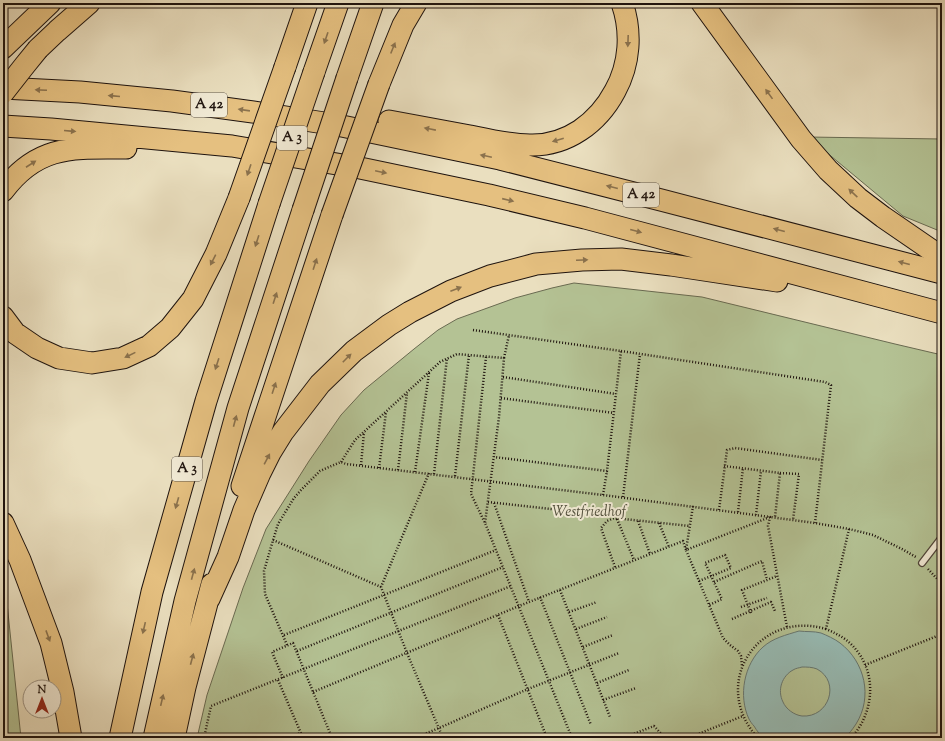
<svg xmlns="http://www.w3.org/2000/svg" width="945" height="741" font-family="'Sorts Mill Goudy',serif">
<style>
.green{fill:#b4c294;stroke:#696a51}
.water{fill:#98bcb5;stroke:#677872;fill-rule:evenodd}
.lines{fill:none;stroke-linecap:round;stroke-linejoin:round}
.lane-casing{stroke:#51463a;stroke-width:8}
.highway-casing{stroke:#1e130e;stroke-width:23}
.path{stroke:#1e130e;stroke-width:2.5;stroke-dasharray:1 2;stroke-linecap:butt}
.lane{stroke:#f1ead5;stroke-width:5.5}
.highway{stroke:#e5c080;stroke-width:21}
.highway-bridge-casing{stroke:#1e130e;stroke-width:23;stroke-linecap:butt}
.highway-bridge{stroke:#e5c080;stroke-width:21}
.oneway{fill:#8b724d}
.labels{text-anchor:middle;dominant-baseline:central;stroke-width:4;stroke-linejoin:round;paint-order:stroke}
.shield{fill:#f1ead5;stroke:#5d544a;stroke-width:1}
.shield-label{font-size:14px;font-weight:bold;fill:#1e130e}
.park-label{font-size:15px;font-style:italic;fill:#52503d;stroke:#f1ead5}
</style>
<rect width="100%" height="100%" fill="#eadfbf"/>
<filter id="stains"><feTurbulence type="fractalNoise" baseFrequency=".005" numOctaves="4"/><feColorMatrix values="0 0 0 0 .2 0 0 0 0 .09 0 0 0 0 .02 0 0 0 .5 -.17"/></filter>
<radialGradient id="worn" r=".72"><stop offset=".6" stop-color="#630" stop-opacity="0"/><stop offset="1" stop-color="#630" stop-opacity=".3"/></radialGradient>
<path class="green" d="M808,137L942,139V232L903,216Z
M574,283L702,297L895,344L942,355V738H197L207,695L243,588L266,529L309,461L341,415L364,390L414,349L438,330L457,319L515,298L552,288Z
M3,597L7,603L21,738H3Z"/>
<path class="water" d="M799,631C806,632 814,631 821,633C826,635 835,639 840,643C865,662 873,697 856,724C852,730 849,734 844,738H764C760,735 757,731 754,726C752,724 750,721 749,719C738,696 744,664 763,647C773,638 786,635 799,631ZM802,667C807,667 812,667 817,669C841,682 829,718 802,716C794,715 786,709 783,702C777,690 782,676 793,670C796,668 799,668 802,667Z"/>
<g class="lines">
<defs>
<path id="lane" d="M922,563L942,537"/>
<path id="highway" d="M702,3L801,139L828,170L858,198L883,217L931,250L942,255
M3,48L50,3
M38,49L57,31L89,3
M285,67L307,3
M314,72L338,3
M347,78L373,3
M379,84L403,25L416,3
M3,88L80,92L172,101L253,112L337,125L500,159L661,200L942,273
M389,121C416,126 443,131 470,136C489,140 510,145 530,145C567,146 598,123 615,91C630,64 632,32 622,3
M3,126L51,129L232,146L360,168L489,195L585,218L942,313
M3,191C38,144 74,148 126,148
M3,317L15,333L37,348L59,358L92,363L123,358L149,346L170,328L193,299L216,254L239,198
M242,486L332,215
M3,523L20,560L51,643L63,692L71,738
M209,599L228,557L244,510L260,473L270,453L283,432L320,384L354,351L389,325L410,312L451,291L490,276L536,264L582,260L621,259L671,265L777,281
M120,738L152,592L206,401L269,204
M154,738L185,601L238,408L303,210
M174,738L185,687L212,584"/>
</defs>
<use href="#lane" class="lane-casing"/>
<use href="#highway" class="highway-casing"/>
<path class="path" d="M473,330L621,351L607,471L494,457
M621,351L825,382L831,385L815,523
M486,357L471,494L485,523L572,738
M504,358L509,335
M503,377L616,394
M501,398L614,413
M341,462L355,440L440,362L457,354L504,358L499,417L485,523
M361,465L364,432
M724,466L780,473L775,517
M379,468L386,412
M398,470L407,393
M415,472L429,373
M429,473L381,587L407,653L443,738
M780,473L799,474L793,520
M434,474L447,358
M455,476L469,355
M603,495L607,471
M623,497L640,354
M488,502L569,511
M494,503L529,602
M693,506L686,550L723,638L730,645L738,651L741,656L742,666
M719,510L727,450L735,448L822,460
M738,512L743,468
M756,515L761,471
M617,519L634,560
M638,521L650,554
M659,523L669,547
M849,529L826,629C833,632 839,635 845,639C878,664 877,710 851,738
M273,540L381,587
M615,567L601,528L607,521L614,518L690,526
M928,569L942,584
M699,581L731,568L725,555L705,563C711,575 716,587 722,599L709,605
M714,582L762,561L767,580
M560,590L610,717
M540,597L591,725
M741,607L767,598
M569,612L597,602
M751,613L742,590L777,576
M498,615L547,738
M732,619L771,602L775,611
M576,629L607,617
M284,635L496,550
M287,645L265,594L264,571L271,547L278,524L294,498L301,490L320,471L329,467L341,462L346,464L603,495L770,517L768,526L787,627
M583,647L613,635
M297,651L503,567
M865,665L942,634
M283,678L272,652L293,643L332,738
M278,680L303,738
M597,683L629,670
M313,692L519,606L683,541L686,550L770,517L815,523L849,529L873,535L902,549L916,557
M603,700L636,688
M204,738L211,706L511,586
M287,738L300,733
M415,738L439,728L528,689L619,653
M623,738L654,726L665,738
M688,738L743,716
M758,738C709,685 757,609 826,629"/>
<use href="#lane" class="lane"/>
<use href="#highway" class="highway"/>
<defs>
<path id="highway-bridge" d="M3,93L25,65L38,49
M239,198L285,67
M269,204L314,72
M303,210L347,78
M332,215L379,84"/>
</defs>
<use href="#highway-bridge" class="highway-bridge-casing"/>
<use href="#highway-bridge" class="highway-bridge"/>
</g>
<defs><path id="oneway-solid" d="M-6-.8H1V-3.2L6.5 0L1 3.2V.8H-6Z"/></defs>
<g class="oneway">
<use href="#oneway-solid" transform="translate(326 38) rotate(109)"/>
<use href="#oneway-solid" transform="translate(628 41) rotate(92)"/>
<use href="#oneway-solid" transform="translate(393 48) rotate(-68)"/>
<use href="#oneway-solid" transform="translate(41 90) rotate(-177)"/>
<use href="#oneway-solid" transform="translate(769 94) rotate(-126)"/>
<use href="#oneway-solid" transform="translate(114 96) rotate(-175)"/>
<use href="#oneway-solid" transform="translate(244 110) rotate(-172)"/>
<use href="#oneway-solid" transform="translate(430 129) rotate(-169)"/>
<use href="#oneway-solid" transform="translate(70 131) rotate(5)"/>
<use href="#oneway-solid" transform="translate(558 140) rotate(164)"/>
<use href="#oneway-solid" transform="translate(486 156) rotate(-168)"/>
<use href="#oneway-solid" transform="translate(31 164) rotate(-33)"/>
<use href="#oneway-solid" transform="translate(249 170) rotate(109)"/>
<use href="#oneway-solid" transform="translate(381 172) rotate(12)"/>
<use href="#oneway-solid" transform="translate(612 187) rotate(-166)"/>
<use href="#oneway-solid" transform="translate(853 193) rotate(-137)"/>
<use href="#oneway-solid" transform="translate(508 200) rotate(13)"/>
<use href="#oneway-solid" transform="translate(779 230) rotate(-165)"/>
<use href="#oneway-solid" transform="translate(636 231) rotate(15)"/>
<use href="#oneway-solid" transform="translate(257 241) rotate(108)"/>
<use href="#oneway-solid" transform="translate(213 260) rotate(117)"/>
<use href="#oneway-solid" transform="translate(582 260) rotate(-3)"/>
<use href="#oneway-solid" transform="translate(904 263) rotate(-165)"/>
<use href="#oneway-solid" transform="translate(315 264) rotate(-72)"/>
<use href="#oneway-solid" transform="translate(456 289) rotate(-21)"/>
<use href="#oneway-solid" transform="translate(275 298) rotate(-72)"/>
<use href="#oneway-solid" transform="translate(130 355) rotate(154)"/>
<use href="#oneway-solid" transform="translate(347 358) rotate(-45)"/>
<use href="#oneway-solid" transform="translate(217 364) rotate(108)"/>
<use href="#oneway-solid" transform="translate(274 388) rotate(-72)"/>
<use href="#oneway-solid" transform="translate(235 421) rotate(-75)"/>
<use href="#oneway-solid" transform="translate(267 459) rotate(-62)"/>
<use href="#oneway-solid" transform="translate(177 503) rotate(106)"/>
<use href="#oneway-solid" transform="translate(193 574) rotate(-75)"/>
<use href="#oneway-solid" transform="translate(144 628) rotate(103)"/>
<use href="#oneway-solid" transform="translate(48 636) rotate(70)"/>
<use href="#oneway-solid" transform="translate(192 659) rotate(-75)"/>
<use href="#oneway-solid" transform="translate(162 700) rotate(-77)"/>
</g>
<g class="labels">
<g class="shield">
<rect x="191" y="93" width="36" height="24" rx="3"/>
<rect x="277" y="126" width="30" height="24" rx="3"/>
<rect x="623" y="183" width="36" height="24" rx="3"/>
<rect x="172" y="457" width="30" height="24" rx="3"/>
</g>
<g class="shield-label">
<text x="209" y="105">A 42</text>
<text x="292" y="138">A 3</text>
<text x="641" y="195">A 42</text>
<text x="187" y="469">A 3</text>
</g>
<g class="park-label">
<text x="589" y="512">Westfriedhof</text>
</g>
</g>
<rect width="945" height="741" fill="none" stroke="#eadfbf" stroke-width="16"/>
<rect x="4" y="4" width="937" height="733" fill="none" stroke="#1e130e" stroke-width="2"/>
<rect x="8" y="8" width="929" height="725" fill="none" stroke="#1e130e"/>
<g transform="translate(42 699)"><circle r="19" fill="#f1ead5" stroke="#9d9485"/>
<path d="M0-3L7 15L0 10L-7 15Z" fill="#8f2418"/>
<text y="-6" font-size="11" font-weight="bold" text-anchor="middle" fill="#1e130e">N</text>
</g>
<rect width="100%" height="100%" filter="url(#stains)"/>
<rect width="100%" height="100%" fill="url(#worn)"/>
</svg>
